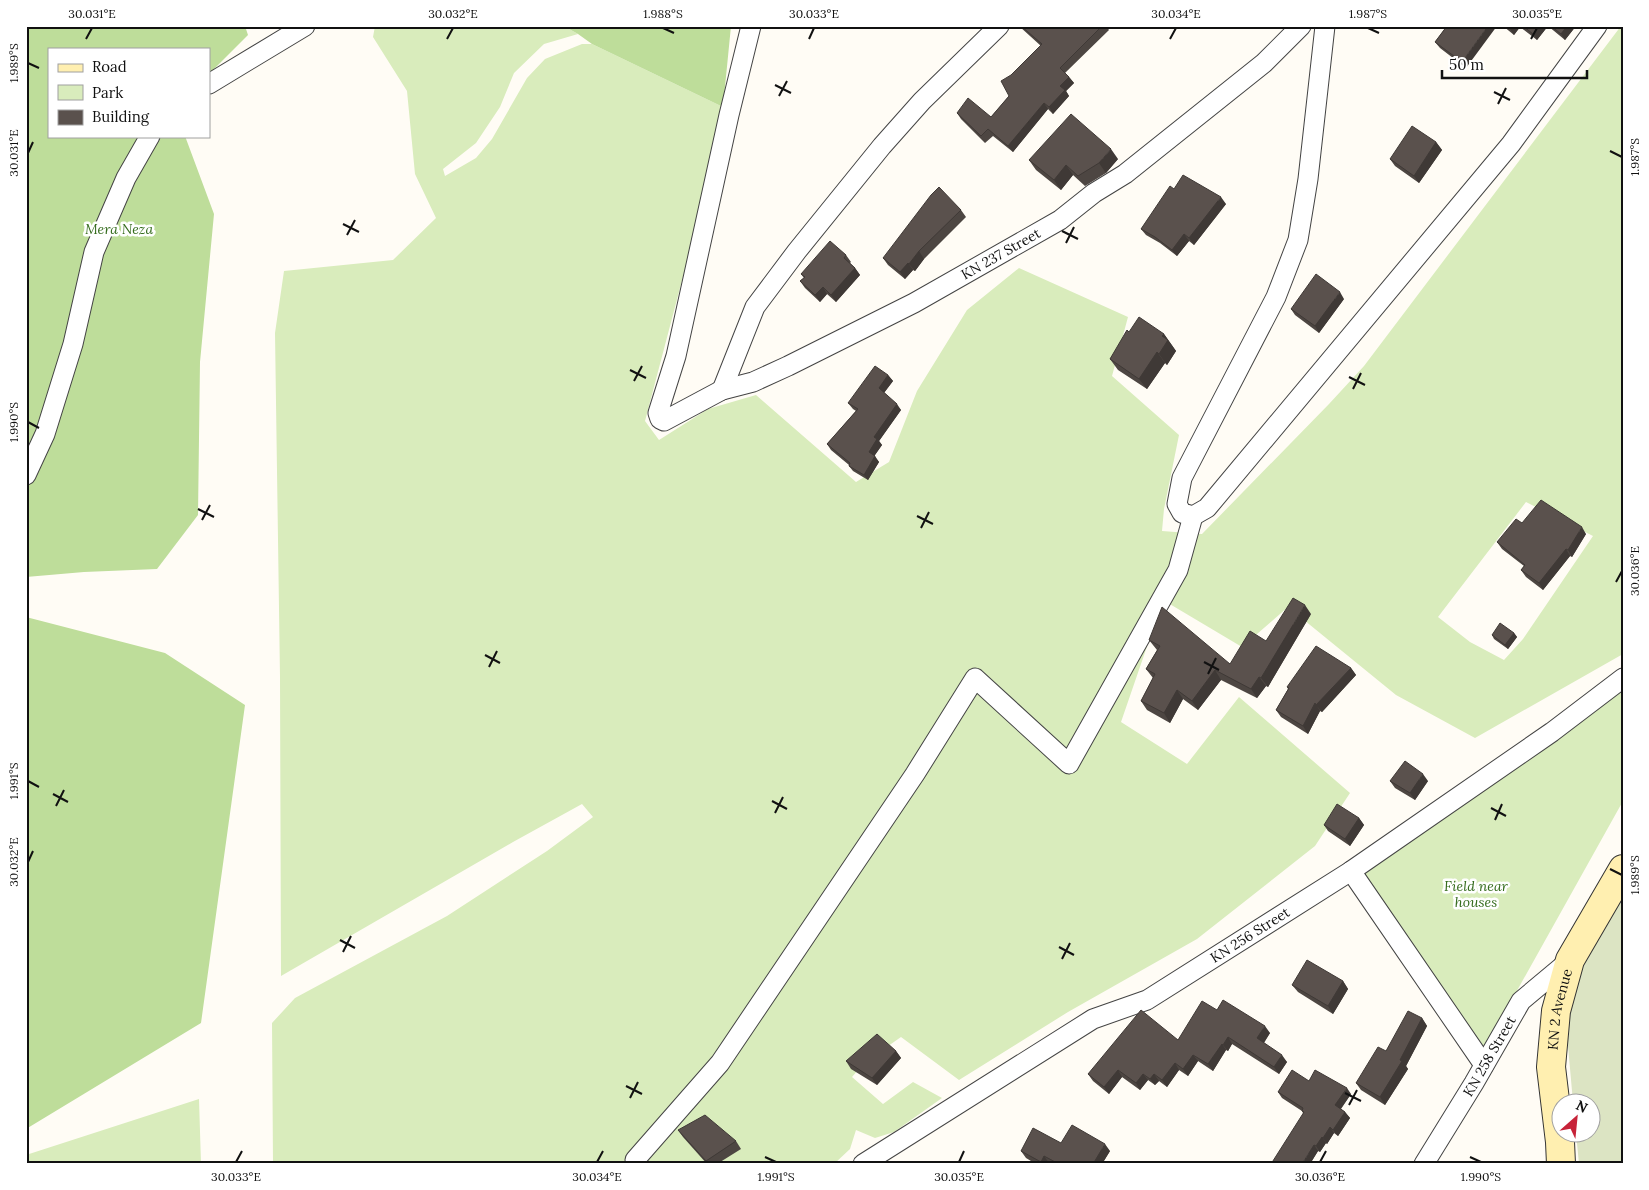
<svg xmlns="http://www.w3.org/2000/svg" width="1649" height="1190" font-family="Lora,serif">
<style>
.green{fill:#d9ecbc;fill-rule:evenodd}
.forest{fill:#bedd9a}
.cemetery{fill:#dce4c3}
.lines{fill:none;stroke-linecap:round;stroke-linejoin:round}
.minor-casing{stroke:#444;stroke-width:21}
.secondary-casing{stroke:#333;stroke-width:30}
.minor{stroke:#fff;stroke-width:19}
.secondary{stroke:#ffefb0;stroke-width:28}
.wall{fill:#4d4642}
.shaded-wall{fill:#3f3936}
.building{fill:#5a514d;stroke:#3f3936}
.ticks{fill:none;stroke:#111;stroke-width:2}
.labels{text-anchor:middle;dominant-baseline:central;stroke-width:5;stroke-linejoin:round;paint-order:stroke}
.park-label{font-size:14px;font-style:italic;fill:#356c1d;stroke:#fff}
.street-label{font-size:14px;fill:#111;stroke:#fff}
.neatline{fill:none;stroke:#111;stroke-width:2}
.ticks-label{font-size:12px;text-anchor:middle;fill:#111}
</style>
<rect width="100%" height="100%" fill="#fffcf5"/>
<path class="green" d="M375,26H564L578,34L544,44L514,73L500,107L476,143L443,169L445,176L476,158L492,139L527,78L545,59L582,44H592L723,107L715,155L645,421L659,440L708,409L756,395L856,482L889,462L917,391L967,310L1019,268L1128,317L1112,376L1179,435L1164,509L1162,531L1202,534L1329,404L1364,366L1621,26H1623V654L1475,738L1396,695L1288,607L1242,647L1163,600L1121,722L1187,764L1239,697L1350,793L1315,846L1197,939L1068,1012L959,1080L901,1037L864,1063L852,1077L883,1104L913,1082L942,1098L894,1132L875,1138L856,1130L850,1149L834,1164H273L272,1023L295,998L447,916L547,851L593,817L582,804L513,842L281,976L280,677L275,333L284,271L393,260L436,218L415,174L407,91L373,37ZM1526,502L1593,536L1523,639L1504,660L1470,642L1438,617Z
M1623,685V801L1485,1048L1360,875Z
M199,1099L201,1164H26V1155Z"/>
<path class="forest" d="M26,26H245L248,35L209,74V49H49V136H185L214,214L200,362L198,515L157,569L84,572L26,577Z
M564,26H731L723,107L592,44L578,34Z
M26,617L165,653L245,705L201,1023L26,1129Z"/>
<path class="cemetery" d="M1623,894V1164H1579L1576,1133L1592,1132V1102H1573L1566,1024L1579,974Z"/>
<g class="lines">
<defs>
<g id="minor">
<path id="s1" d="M751,26L729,115L676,356L658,413L660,419L664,421L722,390L753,382L788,366L914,303L1060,220L1094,193L1125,174L1264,63L1301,26"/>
<path d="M1325,26L1308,179L1298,240L1276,297L1182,478L1177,504L1182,513L1193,516L1207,508L1511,144L1597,26"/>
<path d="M209,84L305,26"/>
<path d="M722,390L755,307L797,251L882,146L922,101L999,26"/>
<path d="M26,475L45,434L73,344L94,252L126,178L150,136"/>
<path d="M1351,871L1484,1065"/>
<path d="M638,1164L635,1160L720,1063L915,774L975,678L1069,764L1178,570L1193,516"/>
<path id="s2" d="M863,1164L1093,1019L1147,1000L1351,871L1552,732L1623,678"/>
<path id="s3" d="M1424,1164L1474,1083L1521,1001L1570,960"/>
</g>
<g id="secondary">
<path id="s4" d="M1561,1164L1560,1142L1551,1067L1556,1011L1570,960L1623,869"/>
</g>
</defs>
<use href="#minor" class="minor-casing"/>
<use href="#secondary" class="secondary-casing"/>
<use href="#minor" class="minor"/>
<use href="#secondary" class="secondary"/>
</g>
<path class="wall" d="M1019,26H1106L1109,30L1065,73L1069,77L1074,83L1066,91L1069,96L1053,114L1048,109L1013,152L993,136L985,143L961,119L957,113L991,117L1009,96L1011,75L1041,46Z
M1447,26L1466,68L1440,48L1435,42Z
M1503,26H1576L1565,40L1548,26L1537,40L1520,27L1514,35Z
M1436,142L1442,150L1419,183L1395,166L1390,159Z
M1118,159L1106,173L1085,186L1073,175L1061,190L1036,170L1029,160Z
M1174,189L1226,204L1194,245L1189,241L1177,256L1160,243L1146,235L1141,229Z
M961,210L966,217L924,259L915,271L913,270L905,279L888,265L883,258Z
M846,255L851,262L850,263L855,268L860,275L836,302L827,294L820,302L805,288L800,281L804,278L801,274Z
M1344,299L1319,333L1295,315L1291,309Z
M1129,332L1164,334L1176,351L1167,365L1165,363L1147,389L1118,370L1110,359Z
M888,375L893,381L884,393L901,410L879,441L882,445L874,456L879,462L868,480L853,471L849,466V465L831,450L827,444L856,411L853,409L848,403Z
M1522,523L1586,534L1572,557L1570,556L1543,590L1526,577L1521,570L1524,566L1502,549L1497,542Z
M1311,614L1268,687L1266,686L1257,698L1221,680L1198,710L1183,699L1170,723L1147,710L1141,701L1153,678L1146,669L1157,650L1149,640L1230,664L1266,641Z
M1514,633L1517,637L1508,649L1494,639L1492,635Z
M1351,668L1356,675L1322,712L1320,711L1308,734L1281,717L1276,710L1288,689L1287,687Z
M1390,781H1428L1415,800L1395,788Z
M1359,818L1364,825L1350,846L1328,831L1324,825Z
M1343,981L1348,989L1333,1014L1298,992L1292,985Z
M1217,1010L1270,1033L1264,1043L1287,1062L1279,1074L1232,1044L1228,1051L1226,1050L1213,1071L1198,1061L1188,1076L1179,1070L1167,1087L1159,1081L1155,1085L1148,1080L1140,1090L1122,1077L1109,1094L1093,1081L1088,1074L1178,1040Z
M1422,1018L1427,1026L1406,1066L1408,1069L1385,1105L1361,1090L1356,1083L1386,1051Z
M896,1051L901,1058L877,1085L851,1069L846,1061Z
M1309,1081L1351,1094L1341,1109L1345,1112L1350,1118L1338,1136L1334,1133L1327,1144L1326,1143L1320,1152L1318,1151L1310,1164L1303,1113L1302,1111L1282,1098L1278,1092Z
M678,1130L736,1141L741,1149L717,1164H707L683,1137Z
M1061,1143L1110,1151L1102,1164H1051L1049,1163V1164H1036L1026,1158L1021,1151Z"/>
<path class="shaded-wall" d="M1488,26H1497L1466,68L1462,62Z
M1512,26L1520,27L1514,35L1510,29Z
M1539,26H1548L1537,40L1533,34Z
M1567,26H1576L1565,40L1561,34Z
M1069,77L1074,83L1066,91L1069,96L1053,114L1049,107L1060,86Z
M1044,103L1048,109L1013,152L1008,146Z
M1436,142L1442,150L1419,183L1414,176Z
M1111,149L1118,159L1106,173L1099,163Z
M1066,165L1073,175L1061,190L1054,180Z
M1221,197L1226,204L1194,245L1189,238Z
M1184,234L1189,241L1177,256L1172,250Z
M919,251L924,259L915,271L909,264Z
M908,263L913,270L905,279L900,272Z
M855,268L860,275L836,302L831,295Z
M823,287L827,294L820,302L815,295Z
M1340,292L1344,299L1319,333L1315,326Z
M1164,334L1176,351L1167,365L1159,354L1162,336Z
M1157,352L1165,363L1147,389L1139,379Z
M888,375L893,381L883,394L879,388Z
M897,404L901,410L879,441L882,445L873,458L869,452L874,437Z
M875,456L879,462L868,480L864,475Z
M1582,527L1586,534L1572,557L1568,550Z
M1566,549L1570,556L1543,590L1539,583Z
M1305,605L1311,614L1268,687L1261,678Z
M1514,633L1517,637L1508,649L1505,645Z
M1351,668L1356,675L1322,712L1316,705Z
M1215,670L1221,680L1198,710L1192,701Z
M1259,677L1266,686L1257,698L1251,689Z
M1177,690L1183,699L1170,723L1164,713Z
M1315,703L1320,711L1308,734L1303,726Z
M1423,774L1428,781L1415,800L1410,793Z
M1359,818L1364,825L1350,846L1345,839Z
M1343,981L1348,989L1333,1014L1328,1006Z
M1422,1018L1427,1026L1406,1066L1408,1069L1385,1105L1380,1097Z
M1265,1026L1270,1033L1262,1045L1257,1038Z
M1228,1037L1232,1044L1228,1051L1223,1045Z
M1222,1044L1226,1050L1213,1071L1208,1064Z
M896,1051L901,1058L877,1085L872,1078Z
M1193,1055L1198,1061L1188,1076L1183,1069Z
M1282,1055L1287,1062L1279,1074L1274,1067Z
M1175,1063L1179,1070L1167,1087L1162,1080Z
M1118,1070L1122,1077L1109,1094L1104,1087Z
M1143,1074L1148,1080L1140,1090L1136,1083Z
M1154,1074L1159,1081L1155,1085L1150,1079Z
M1347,1088L1351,1094L1339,1111L1335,1105Z
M1345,1112L1350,1118L1338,1136L1333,1130Z
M1330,1127L1334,1133L1327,1144L1323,1138Z
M1322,1137L1326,1143L1320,1152L1316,1146Z
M1105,1144L1110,1151L1102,1164H1093Z
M1314,1145L1318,1151L1310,1164H1302Z
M1044,1156L1049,1163V1164H1042L1041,1162Z"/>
<path class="building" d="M1021,26H1102L1060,68L1069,77L1060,86L1065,90L1049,107L1044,103L1008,146L988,129L981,136L957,113L968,98L991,117L1009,96L1001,81L1011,75L1042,44Z
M1447,26H1488L1462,62L1435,42Z
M1523,26H1539L1533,34Z
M1551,26H1567L1561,34Z
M1071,114L1111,149L1099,163L1078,176L1066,165L1054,180L1029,160Z
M1412,126L1436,142L1414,176L1390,159Z
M1183,175L1221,197L1189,238L1184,234L1172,250L1155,237L1141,229L1170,186L1174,189Z
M939,187L961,210L919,251L909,264L908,263L900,272L883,258L931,195Z
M830,241L846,255L844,258L855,268L831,295L823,287L815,295L800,281L805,277L801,274Z
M1316,274L1340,292L1315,326L1291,309Z
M1139,317L1164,334L1162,336L1168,340L1159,354L1157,352L1139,379L1110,359L1127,330L1129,332Z
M875,366L888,375L879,388L897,404L874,437L877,439L869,452L875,456L864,475L849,466L850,463L827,444L858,409L848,403Z
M1541,500L1582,527L1568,550L1566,549L1539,583L1521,570L1525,565L1497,542L1516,519L1522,523Z
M1293,598L1305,605L1261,678L1259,677L1251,689L1215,670L1192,701L1177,690L1164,713L1141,701L1155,674L1146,669L1160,646L1149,640L1162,607L1230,664L1250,631L1266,641Z
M1500,623L1514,633L1505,645L1492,635Z
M1316,646L1351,668L1316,705L1315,703L1303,726L1276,710L1289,688L1287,687Z
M1405,761L1423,774L1410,793L1390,781Z
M1337,804L1359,818L1345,839L1324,825Z
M1307,960L1343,981L1328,1006L1292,985Z
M1223,1000L1265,1026L1257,1038L1282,1055L1274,1067L1228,1037L1223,1045L1222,1044L1208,1064L1193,1055L1183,1069L1175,1063L1162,1080L1154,1074L1150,1079L1143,1074L1136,1083L1118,1070L1104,1087L1088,1074L1141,1010L1178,1040L1202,1001L1217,1010Z
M1408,1011L1422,1018L1400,1060L1402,1061L1380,1097L1356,1083L1378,1047L1386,1051Z
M877,1034L896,1051L872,1078L846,1061Z
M1292,1070L1309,1081L1315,1070L1347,1088L1335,1105L1345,1112L1333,1130L1330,1127L1323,1138L1322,1137L1316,1146L1314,1145L1302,1164H1271L1304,1112L1302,1111L1303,1108L1278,1092Z
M705,1115L736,1141L706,1161L678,1130Z
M1072,1125L1105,1144L1093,1164H1068L1064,1162L1063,1164H1059L1044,1156L1041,1162L1021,1151L1033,1128L1061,1143Z"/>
<path class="ticks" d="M663,28L674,33M1368,28L1379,33M86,39L92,28M447,39L453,28M809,39L814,28M1170,39L1176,28M1531,39L1537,28M28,63L39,68M775,85L791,93M1494,92L1510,100M779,96L787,81M1498,104L1506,88M1610,151L1622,157M28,153L33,142M343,224L359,232M1062,231L1078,239M347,235L355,220M1066,243L1074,227M630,370L646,378M1349,377L1365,385M634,381L642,366M1353,389L1361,373M28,422L39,428M198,509L214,517M917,516L933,524M202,520L210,505M921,528L929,512M1616,582L1622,571M485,655L500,663M1204,662L1219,670M489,667L497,651M1208,674L1216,658M28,781L39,787M53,794L68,802M772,801L787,809M56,806L64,790M1491,808L1506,816M775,813L783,797M1495,820L1502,804M28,862L33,851M1610,869L1622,875M340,940L355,948M1059,947L1074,955M343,952L351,936M1062,959L1070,943M626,1086L642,1094M1345,1093L1361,1101M630,1098L638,1082M1349,1105L1357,1090M765,1157L776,1162M1470,1157L1481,1162M236,1162L242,1151M597,1162L603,1151M959,1162L964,1151M1320,1162L1326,1151"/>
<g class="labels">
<g class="park-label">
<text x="119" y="229">Mera Neza</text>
<text x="1476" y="886">Field near<tspan x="1476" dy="16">houses</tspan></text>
</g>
<g class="street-label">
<text stroke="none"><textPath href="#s1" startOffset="786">KN 237 Street</textPath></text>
<text stroke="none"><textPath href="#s2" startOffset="451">KN 256 Street</textPath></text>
<text stroke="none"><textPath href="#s4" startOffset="156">KN 2 Avenue</textPath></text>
<text stroke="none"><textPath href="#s3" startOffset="126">KN 258 Street</textPath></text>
</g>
</g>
<rect width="1649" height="1190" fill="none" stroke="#ffffff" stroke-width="55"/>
<rect x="48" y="48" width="162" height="90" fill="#ffffff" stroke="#a0a0a0"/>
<rect x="58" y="64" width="25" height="8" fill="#ffefb0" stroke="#a0a0a0"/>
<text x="92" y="72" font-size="15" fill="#111111">Road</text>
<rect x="58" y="85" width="25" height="15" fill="#d9ecbc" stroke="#a0a0a0"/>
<text x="92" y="98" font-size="15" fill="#111111">Park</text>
<rect x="58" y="110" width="25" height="15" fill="#5a514d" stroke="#a0a0a0"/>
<text x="92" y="122" font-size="15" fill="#111111">Building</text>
<g transform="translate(1576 1118) rotate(27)"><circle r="24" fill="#ffffff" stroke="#a0a0a0"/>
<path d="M0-4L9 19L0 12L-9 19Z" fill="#c72339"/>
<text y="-8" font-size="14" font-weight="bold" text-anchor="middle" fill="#111111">N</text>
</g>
<path d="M1442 70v8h145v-8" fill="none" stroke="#111111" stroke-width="2.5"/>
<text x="1449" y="70" font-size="15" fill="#111111" stroke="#ffffff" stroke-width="4" paint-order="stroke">50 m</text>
<rect x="28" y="28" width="1594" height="1134" class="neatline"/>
<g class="ticks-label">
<text x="92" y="18">30.031°E</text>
<text x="453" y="18">30.032°E</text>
<text x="663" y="18">1.988°S</text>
<text x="814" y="18">30.033°E</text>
<text x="1176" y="18">30.034°E</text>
<text x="1368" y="18">1.987°S</text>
<text x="1537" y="18">30.035°E</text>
<text transform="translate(14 63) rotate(-90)" y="4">1.989°S</text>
<text transform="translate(14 153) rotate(-90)" y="4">30.031°E</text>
<text transform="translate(1635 157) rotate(-90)" y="4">1.987°S</text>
<text transform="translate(14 422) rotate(-90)" y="4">1.990°S</text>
<text transform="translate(1635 571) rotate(-90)" y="4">30.036°E</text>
<text transform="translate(14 781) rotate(-90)" y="4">1.991°S</text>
<text transform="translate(14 862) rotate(-90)" y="4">30.032°E</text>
<text transform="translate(1635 875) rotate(-90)" y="4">1.989°S</text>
<text x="236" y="1181">30.033°E</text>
<text x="597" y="1181">30.034°E</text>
<text x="776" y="1181">1.991°S</text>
<text x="959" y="1181">30.035°E</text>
<text x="1320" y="1181">30.036°E</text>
<text x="1481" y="1181">1.990°S</text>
</g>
</svg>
